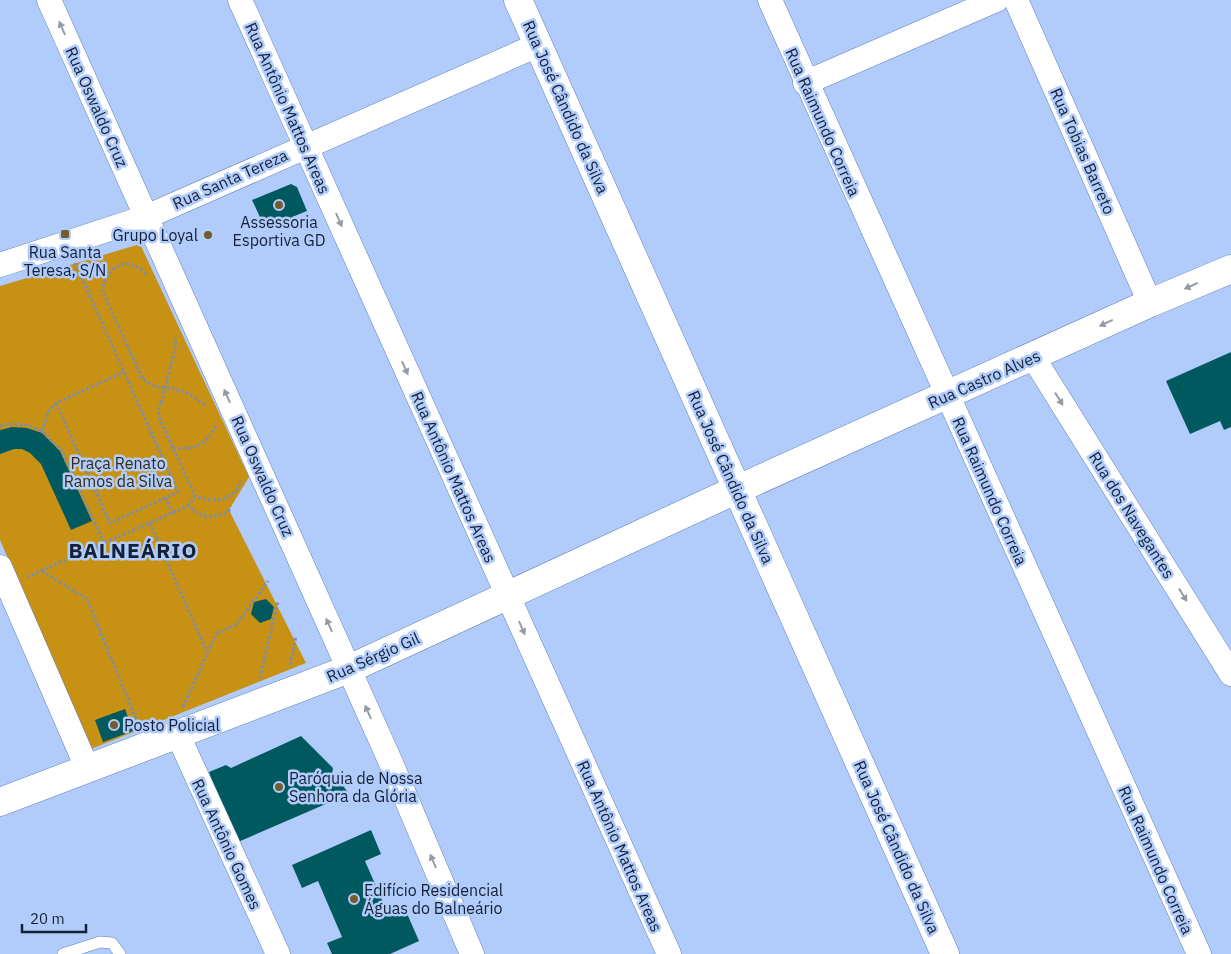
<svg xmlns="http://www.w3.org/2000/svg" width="1231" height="954" font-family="'IBM Plex Sans',sans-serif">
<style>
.green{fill:#c79114}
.building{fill:#00595e}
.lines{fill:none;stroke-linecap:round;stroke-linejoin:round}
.lane-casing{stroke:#6180b7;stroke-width:12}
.street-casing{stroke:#6180b7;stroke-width:25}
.secondary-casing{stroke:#6180b7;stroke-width:29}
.path{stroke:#788db3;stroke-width:3;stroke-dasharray:2.5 2.5;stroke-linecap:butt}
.lane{stroke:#fff;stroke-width:11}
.street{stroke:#fff;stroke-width:24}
.secondary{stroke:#fff;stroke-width:28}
.path-bridge{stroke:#788db3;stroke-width:3;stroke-dasharray:2.5 2.5;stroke-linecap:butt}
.oneway{fill:#959ba5}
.poi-dot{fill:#755c2d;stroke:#b1ccfb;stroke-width:2}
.labels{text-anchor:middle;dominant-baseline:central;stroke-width:5;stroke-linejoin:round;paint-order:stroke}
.street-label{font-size:16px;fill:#142036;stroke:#b1ccfb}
.poi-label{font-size:16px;fill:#142036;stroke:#b1ccfb;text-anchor:start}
.park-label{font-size:16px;fill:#362a14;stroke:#b1ccfb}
.district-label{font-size:21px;font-weight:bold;letter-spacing:1px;fill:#142036;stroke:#b1ccfb}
</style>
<rect width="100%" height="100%" fill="#b1ccfb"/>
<path class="green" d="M140,244L249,477L229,510L306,663L91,749L0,540V286Z"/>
<path class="building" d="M291,184L297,187L307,211L265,228L252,200Z
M1231,352V427L1224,430L1220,421L1190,434L1166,381Z
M12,427L27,428L42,433L60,451L92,521L71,530L41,464L30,453L22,449H14L0,454V430Z
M266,599L274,607L271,619L260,623L251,614L254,602Z
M125,709L133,731L103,742L95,720Z
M301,736L333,768L331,781L339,780L349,794L238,842L221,814L209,772L226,765L231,768Z
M371,830L381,854L365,861L389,916L405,909L419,941L390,954H332L327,943L342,937L318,881L302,888L292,865Z"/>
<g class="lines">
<defs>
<path id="lane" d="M63,954L100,942L112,943L120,954"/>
<path id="street" d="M49,0L391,763L472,954
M240,0L669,954
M770,0L1199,954
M1016,0L1150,303
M805,83L996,0
M0,265L146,217L538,45
M1033,357L1231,674
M0,567L82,756
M177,733L278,954"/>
<path id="secondary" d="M518,0L945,954
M0,802L349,669L716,499L1150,303L1231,269"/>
</defs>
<use href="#lane" class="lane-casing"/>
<use href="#street" class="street-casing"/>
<use href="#secondary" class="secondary-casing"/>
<path class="path" d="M146,274C126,254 108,266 102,290L142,378L155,387L170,388L188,393L205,405
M170,368L176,346L175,338
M56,403L110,523L178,492L75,263
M161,403L158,411L160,420L195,496C212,503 233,502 241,481
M0,426L9,424L26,425L42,431L61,450L104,543
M42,431L48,412L56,403L124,372
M173,448C194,450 207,445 216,426
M165,498L173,513
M188,506L195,496
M150,523L207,652
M42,571L87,599L138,724
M27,577L188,506C203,519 214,520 231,509
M290,665L296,636
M260,678L278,601
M183,707L216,634L237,624L268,581"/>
<use href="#lane" class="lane"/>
<use href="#street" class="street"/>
<use href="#secondary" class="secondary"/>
<path class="path-bridge" d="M161,403L170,368"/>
</g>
<defs><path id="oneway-solid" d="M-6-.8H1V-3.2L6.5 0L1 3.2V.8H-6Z" transform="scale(1.25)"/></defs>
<g class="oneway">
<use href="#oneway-solid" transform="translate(62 28) rotate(-114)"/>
<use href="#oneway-solid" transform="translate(339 220) rotate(66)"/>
<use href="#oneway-solid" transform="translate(1191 286) rotate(156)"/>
<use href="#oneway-solid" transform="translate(1106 323) rotate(155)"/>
<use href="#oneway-solid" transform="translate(405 368) rotate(66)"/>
<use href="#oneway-solid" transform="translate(227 396) rotate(-114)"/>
<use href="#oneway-solid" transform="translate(1059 399) rotate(58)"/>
<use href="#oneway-solid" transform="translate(1183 595) rotate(58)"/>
<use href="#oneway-solid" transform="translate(329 625) rotate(-114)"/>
<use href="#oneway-solid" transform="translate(522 628) rotate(66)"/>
<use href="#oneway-solid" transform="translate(368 712) rotate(-114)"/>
<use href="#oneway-solid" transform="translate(433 861) rotate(-113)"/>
</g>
<g class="poi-dot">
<circle cx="279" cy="205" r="5"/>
<rect x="60" y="229" width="10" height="10" rx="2.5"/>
<circle cx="208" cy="235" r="5"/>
<circle cx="114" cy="725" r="5"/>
<circle cx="279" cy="787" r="5"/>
<circle cx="354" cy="899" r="5"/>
</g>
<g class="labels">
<g class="street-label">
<text transform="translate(97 107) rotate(66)">Rua Oswaldo Cruz</text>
<text transform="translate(566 107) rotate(66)">Rua José Cândido da Silva</text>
<text transform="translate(288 108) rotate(66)">Rua Antônio Mattos Areas</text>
<text transform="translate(823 122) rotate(66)">Rua Raimundo Correia</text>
<text transform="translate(1083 151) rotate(66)">Rua Tobias Barreto</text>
<text transform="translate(230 179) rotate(-24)">Rua Santa Tereza</text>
<text transform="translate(984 379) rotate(-24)">Rua Castro Alves</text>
<text transform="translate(263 476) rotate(66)">Rua Oswaldo Cruz</text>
<text transform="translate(454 477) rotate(66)">Rua Antônio Mattos Areas</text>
<text transform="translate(731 477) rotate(66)">Rua José Cândido da Silva</text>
<text transform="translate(990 491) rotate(66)">Rua Raimundo Correia</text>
<text transform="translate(1132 515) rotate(58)">Rua dos Navegantes</text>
<text transform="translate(373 657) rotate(-24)">Rua Sérgio Gil</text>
<text transform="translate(227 844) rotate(65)">Rua Antônio Gomes</text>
<text transform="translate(620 846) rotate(66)">Rua Antônio Mattos Areas</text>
<text transform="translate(897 847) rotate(66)">Rua José Cândido da Silva</text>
<text transform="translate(1156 860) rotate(66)">Rua Raimundo Correia</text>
</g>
<g class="poi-label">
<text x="279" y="222" text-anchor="middle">Assessoria<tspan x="279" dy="18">Esportiva GD</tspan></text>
<text x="198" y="235" text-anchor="end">Grupo Loyal</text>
<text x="65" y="252" text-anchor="middle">Rua Santa<tspan x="65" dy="18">Teresa, S/N</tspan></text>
<text x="124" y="725">Posto Policial</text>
<text x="289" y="778">Paróquia de Nossa<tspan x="289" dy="18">Senhora da Glória</tspan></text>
<text x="364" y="890">Edifício Residencial<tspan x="364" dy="18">Águas do Balneário</tspan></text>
</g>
<g class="park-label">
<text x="118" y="463">Praça Renato<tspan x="118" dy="18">Ramos da Silva</tspan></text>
</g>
<g class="district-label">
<text x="133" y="550">BALNEÁRIO</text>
</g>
</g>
<path d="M22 924v8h64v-8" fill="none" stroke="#142036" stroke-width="2.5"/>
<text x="30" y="924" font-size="15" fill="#142036" stroke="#b1ccfb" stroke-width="4" paint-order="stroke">20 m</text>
</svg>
